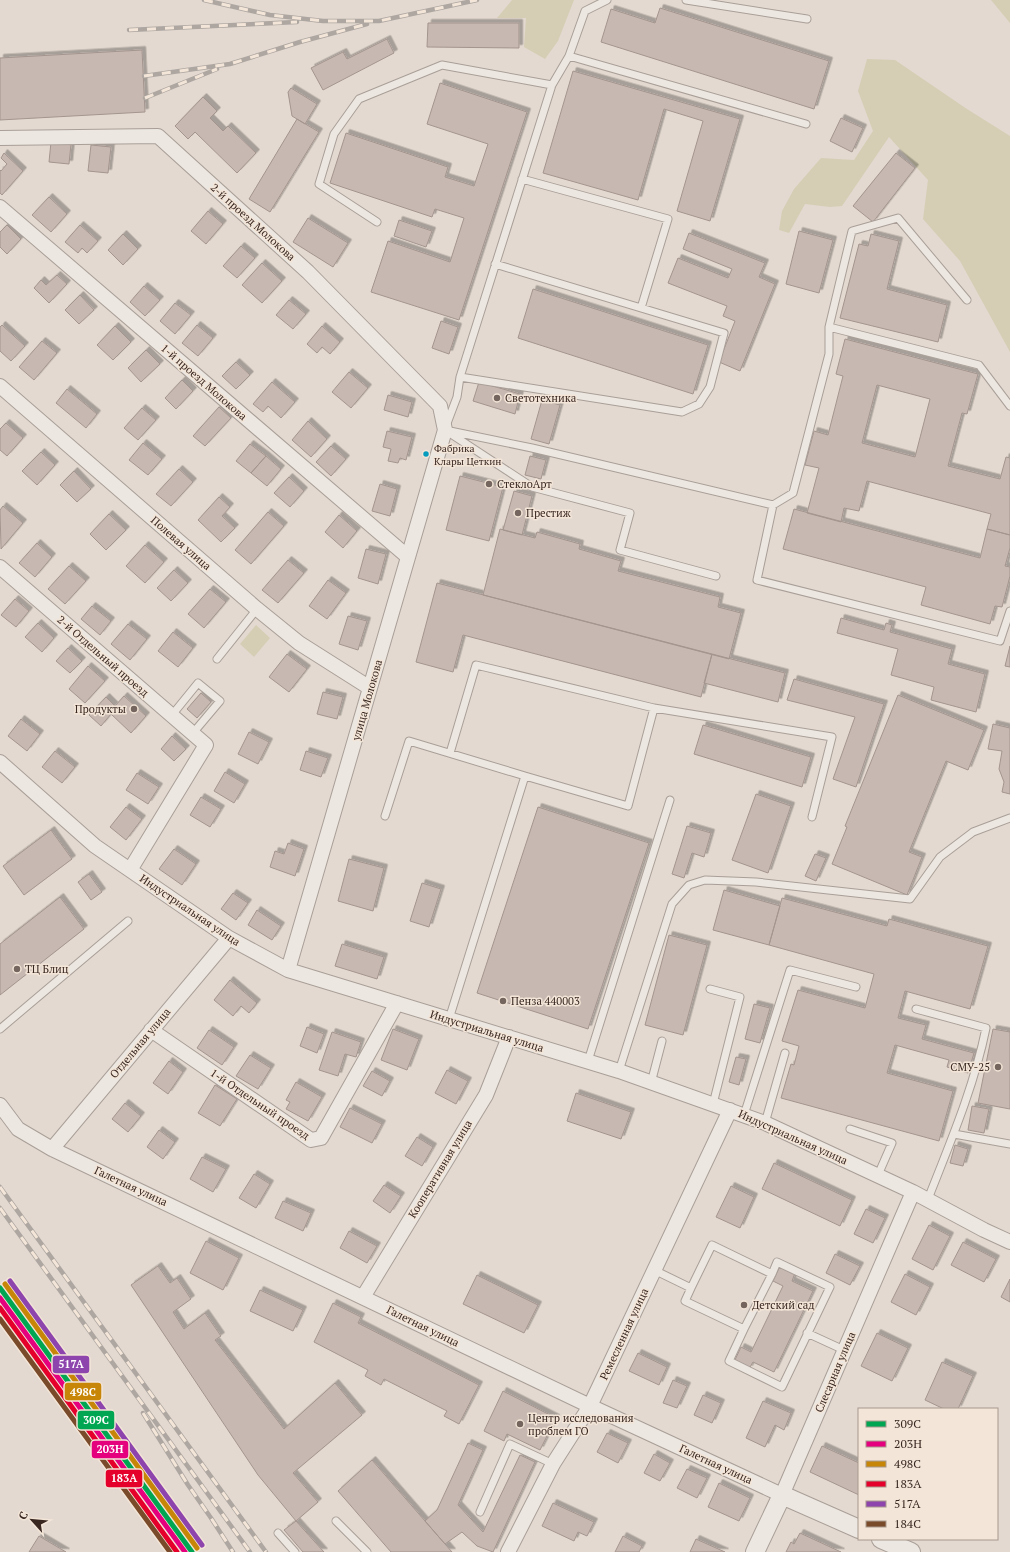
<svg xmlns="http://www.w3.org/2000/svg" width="1010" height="1552" font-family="'PT Serif',serif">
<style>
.green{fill:#d5ceb4}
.building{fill:#c7b8b1;stroke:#a4958f;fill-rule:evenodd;filter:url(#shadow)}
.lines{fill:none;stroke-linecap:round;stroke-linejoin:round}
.service-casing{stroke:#a99f98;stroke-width:9}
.minor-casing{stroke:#a99f98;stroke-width:16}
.tertiary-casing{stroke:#a99f98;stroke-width:20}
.service{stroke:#ece7e1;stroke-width:7}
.minor{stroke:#ece7e1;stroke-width:14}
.tertiary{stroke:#ece7e1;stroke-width:18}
.rail-casing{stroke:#ada6a1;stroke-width:4.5}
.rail{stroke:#f3e5d7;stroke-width:3;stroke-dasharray:9;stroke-linecap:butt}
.rail-1-casing{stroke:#f3e5d7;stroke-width:8}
.rail-2-casing{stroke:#f3e5d7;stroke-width:8}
.rail-3-casing{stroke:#f3e5d7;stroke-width:8}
.rail-4-casing{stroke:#f3e5d7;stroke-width:8}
.rail-5-casing{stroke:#f3e5d7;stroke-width:8}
.rail-6-casing{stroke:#f3e5d7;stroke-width:8}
.rail-1{stroke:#00a651;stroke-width:5}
.rail-2{stroke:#e5007d;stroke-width:5}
.rail-3{stroke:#c78608;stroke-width:5}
.rail-4{stroke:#e4002b;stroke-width:5}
.rail-5{stroke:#8e44ad;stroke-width:5}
.rail-6{stroke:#7a4b2a;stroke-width:5}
.poi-dot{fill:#74655e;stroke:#f3e5d7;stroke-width:1.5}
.bus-dot{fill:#069cbd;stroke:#f3e5d7;stroke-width:1.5}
.labels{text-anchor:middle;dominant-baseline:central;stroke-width:3;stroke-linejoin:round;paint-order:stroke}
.bus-label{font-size:10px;fill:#382721;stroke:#f3e5d7;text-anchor:start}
.street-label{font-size:11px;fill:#382721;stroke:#f3e5d7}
.poi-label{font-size:11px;fill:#382721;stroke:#f3e5d7;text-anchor:start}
.line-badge{stroke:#f3e5d7;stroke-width:1.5}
.badge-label{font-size:11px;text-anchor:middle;font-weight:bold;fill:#fff}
</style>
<defs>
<filter id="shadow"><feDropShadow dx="3.5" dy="-3.5" stdDeviation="0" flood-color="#0004"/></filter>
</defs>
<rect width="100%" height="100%" fill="#e3d9d0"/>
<path class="green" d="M512,0H574L558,41L545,59L524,47L526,18H497Z
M991,0H1010V23Z
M867,59L895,60L967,109L1010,136V352L960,261L923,219L928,180L889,137L842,206L830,207L805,204L789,233L779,230L782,211L794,189L821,158L854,160L873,131L858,91Z
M256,625L270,638L254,657L240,644Z"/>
<path class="building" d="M660,8L829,61L814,109L601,42L611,9L655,23Z
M428,23H519V48L427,47Z
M387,39L394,53L323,90L311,68L343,52L347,59Z
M142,50L145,112L0,120V58Z
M573,71L740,119L710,221L677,211L703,121L664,109L638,200L543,173Z
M440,83L527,112L459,320L371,292L388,241L450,262L464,218L435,209L432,217L330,183L346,133L448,167L445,177L474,186L488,144L427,124Z
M291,88L317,104L305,124L292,116L288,92Z
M203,97L217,111L210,118L223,131L228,126L256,153L237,173L195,132L188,139L175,126Z
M841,118L863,128L852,152L830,141Z
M297,119L319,132L270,212L249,199Z
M51,142L71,144L69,164L49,162Z
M91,145L111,147L108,173L88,171Z
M4,153L23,171L2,195L0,193V170L1,171L7,164L1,158Z
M896,153L915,168L873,222L853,206Z
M49,197L67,214L51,232L32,215Z
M208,211L223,224L206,244L191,231Z
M308,218L348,243L333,267L293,242Z
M399,220L432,231L426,247L394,236Z
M7,225L21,239L7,254L0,247V232Z
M80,225L98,241L87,253L82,248L78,253L65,242Z
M799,231L833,240L819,293L786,284Z
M689,233L765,263L759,277L775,284L740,371L719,362L735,321L723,316L727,306L668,283L678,258L728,278L732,269L683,249Z
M123,234L138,249L123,265L108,250Z
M871,234L899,241L887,289L947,305L938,342L840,318L859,244L868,246Z
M241,246L255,258L237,278L223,266Z
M262,263L282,281L262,303L242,285Z
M57,275L67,284L49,303L34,288L41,280L46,285Z
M144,286L160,300L145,316L130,302Z
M533,289L708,345L693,394L518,338Z
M80,295L94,310L79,324L65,310Z
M289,300L306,314L293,329L276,315Z
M175,303L191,315L175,334L160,321Z
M441,321L458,327L449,354L432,348Z
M2,325L25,346L11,361L0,351V327Z
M197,325L213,338L198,356L182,343Z
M115,326L131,342L113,360L97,345Z
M322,326L340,342L330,354L322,347L317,353L307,344Z
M845,339L978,374L967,414L962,413L948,466L1000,479L1006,457L1010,458V535L987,529L991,514L867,481L859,511L844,508L841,522L807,513L819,468L805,465L814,431L828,435L843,376L836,374ZM877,385L930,399L915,457L862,443Z
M42,341L57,353L34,380L19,367Z
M146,350L160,364L141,382L128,368Z
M236,362L250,375L236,389L222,376Z
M349,372L368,388L351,408L332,392Z
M182,380L193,391L176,409L165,398Z
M272,382L295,402L281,418L268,406L263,412L253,404Z
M479,382L520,394L515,414L473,401Z
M67,389L97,414L86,428L56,403Z
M388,395L412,402L408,417L384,410Z
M542,400L560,405L549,444L531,439Z
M219,407L231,418L205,446L193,436Z
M142,408L156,420L138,440L124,428Z
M308,421L327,439L311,457L292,440Z
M6,423L23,438L7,456L0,450V429Z
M387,431L412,437L406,460L400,458L398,463L388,461L391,449L383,447Z
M143,443L162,459L148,475L129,460Z
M250,444L266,456L251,473L236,461Z
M331,446L346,459L331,476L316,462Z
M41,452L55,465L37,485L22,471Z
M266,456L281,469L267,486L251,473Z
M530,456L546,460L541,479L525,475Z
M179,469L193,482L171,506L156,494Z
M74,471L91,489L77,502L60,485Z
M460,476L503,487L489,541L446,530Z
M289,477L304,491L290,507L274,493Z
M380,484L397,489L390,516L372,511Z
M514,491L532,496L522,535L503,530Z
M219,497L230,507L222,516L235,528L221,542L198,520Z
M3,506L23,523L1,549L0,510Z
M794,509L980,558L987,529L1010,535V548L1005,566L1010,567V576L1002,607L995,606L990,624L921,605L926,587L783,549Z
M268,512L284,526L251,564L235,550Z
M109,514L126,530L106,550L90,534Z
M339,515L357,531L343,548L325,532Z
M500,529L535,538L537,532L580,544L579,549L621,561L618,571L720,597L718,607L741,613L729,659L483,595Z
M37,543L52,557L35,577L19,563Z
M145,545L164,562L145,583L126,566Z
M366,549L386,554L378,584L358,578Z
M288,560L304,573L278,603L262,590Z
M69,566L86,581L65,604L48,589Z
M174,570L188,583L171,601L157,588Z
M328,580L346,593L327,619L309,606Z
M437,583L712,654L701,697L463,635L453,672L416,662Z
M210,589L226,602L204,628L188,614Z
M15,599L29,611L16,627L1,615Z
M92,606L111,621L100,635L81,619Z
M348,616L367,621L358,650L339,644Z
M841,618L884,630L886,623L892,625L890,632L952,649L948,664L985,674L976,712L931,700L934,687L891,675L898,649L837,633Z
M38,623L54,638L42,652L25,637Z
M128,624L147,639L130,660L111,644Z
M173,632L193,648L178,667L158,651Z
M1010,646V667L1005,666Z
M68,648L82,661L70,673L56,661Z
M287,654L307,669L289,692L269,677Z
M712,654L785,673L778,702L704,683Z
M88,666L105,681L85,703L69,689Z
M794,679L884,704L856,787L833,779L855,717L787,700Z
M323,692L343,697L337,719L317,714Z
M201,693L211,702L197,718L187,709Z
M898,695L984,730L968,770L946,761L909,852L922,857L907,895L832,864L847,827L845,826Z
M124,696L146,716L131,733L111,714L101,726L89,715L106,697L115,706Z
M21,719L40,734L27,751L8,736Z
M993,724L1010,728V794L1002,792L1004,782L999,769L1002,751L988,749Z
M703,725L811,757L802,787L694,754Z
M249,732L269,742L258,764L238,754Z
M172,736L186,749L174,761L161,749Z
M55,751L75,767L62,783L42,767Z
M306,751L328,758L321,777L300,770Z
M225,772L245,784L234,803L214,791Z
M137,773L159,787L148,804L126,790Z
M756,794L791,806L768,873L732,860Z
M201,797L221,809L210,827L190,815Z
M126,807L142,819L126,840L110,827Z
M538,807L649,843L588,1029L477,993Z
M687,826L711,833L704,857L692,853L684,878L672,874Z
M51,830L72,859L24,895L3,866Z
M288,843L304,849L295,876L270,867L275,851L284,854Z
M174,849L196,864L182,885L159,869Z
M815,854L826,858L816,881L805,876Z
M349,859L384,868L373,911L338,901Z
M89,874L102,892L91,900L78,882Z
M422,883L441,889L429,927L410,921Z
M724,890L780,906L769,945L713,930Z
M233,893L248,903L236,920L221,909Z
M60,897L84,929L0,995V944Z
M782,898L887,926L889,919L988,946L970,1009L905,991L898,1018L926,1025L922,1039L974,1053L968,1073L947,1067L949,1060L895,1045L887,1073L953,1091L939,1141L781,1098L791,1064L794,1065L799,1046L782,1041L798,990L865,1008L874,974L769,945Z
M257,910L281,926L272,940L248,925Z
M669,935L707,945L683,1035L645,1025Z
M342,944L384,957L377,979L335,966Z
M230,980L257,1003L249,1013L241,1006L233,1016L214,1000Z
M754,1004L770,1008L760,1043L745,1039Z
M307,1027L324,1034L317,1053L300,1046Z
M393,1029L419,1039L407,1070L381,1060Z
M993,1029L1010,1032V1030V1109L978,1103Z
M209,1030L234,1047L222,1065L197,1048Z
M332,1032L361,1042L356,1057L345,1054L338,1076L319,1070Z
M250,1055L271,1068L258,1089L236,1076Z
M736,1057L746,1059L739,1085L729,1082Z
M169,1061L183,1072L168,1094L153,1083Z
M447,1070L468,1081L456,1104L435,1093Z
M372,1071L390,1081L382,1096L363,1086Z
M296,1082L322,1097L308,1121L286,1109L290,1102L286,1100Z
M215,1085L237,1099L220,1126L198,1113Z
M576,1093L631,1112L621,1139L567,1121Z
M125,1103L141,1116L128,1132L112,1119Z
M972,1106L989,1109L984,1133L968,1130Z
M350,1108L382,1124L372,1143L340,1127Z
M159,1130L175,1142L163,1159L147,1147Z
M417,1137L433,1147L422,1166L405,1156Z
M955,1145L968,1149L963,1166L950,1163Z
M202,1157L226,1169L213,1192L190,1179Z
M774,1163L852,1200L840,1226L762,1189Z
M254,1174L270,1184L256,1208L239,1198Z
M384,1185L401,1196L390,1213L373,1201Z
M731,1186L754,1197L740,1228L716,1217Z
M283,1201L311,1213L303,1231L275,1218Z
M866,1209L885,1218L873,1243L854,1234Z
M929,1225L950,1236L933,1270L912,1259Z
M349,1231L377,1246L367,1263L340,1248Z
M206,1241L239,1258L223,1290L190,1273Z
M963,1242L996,1259L984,1282L951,1265Z
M835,1254L860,1266L850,1285L826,1273Z
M158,1266L170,1283L177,1278L191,1299L173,1312L184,1329L205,1313L221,1336L215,1340L284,1429L335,1383L362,1415L293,1473L318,1502L296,1521L258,1475L131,1285Z
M780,1266L795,1273L792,1281L813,1291L774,1372L753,1362L749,1369L734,1362L741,1347L751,1352L783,1286L773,1281Z
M905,1274L930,1287L916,1315L891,1302Z
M477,1275L538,1305L524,1333L463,1304Z
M1010,1279V1302L1001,1297Z
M260,1290L303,1310L293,1331L250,1311Z
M333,1303L361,1317L358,1323L479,1385L459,1424L444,1416L447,1411L384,1379L381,1385L365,1376L368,1370L314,1342Z
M877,1333L908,1348L892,1381L861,1366Z
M638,1353L667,1367L659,1385L629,1371Z
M942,1362L973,1376L958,1409H944L925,1400Z
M673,1380L687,1386L677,1408L663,1403Z
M503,1391L556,1418L540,1450L507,1434L504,1441L484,1431Z
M703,1395L721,1403L712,1423L694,1415Z
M763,1401L791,1413L784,1430L775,1425L765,1447L746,1438Z
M607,1433L628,1443L618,1463L597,1452Z
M468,1443L483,1450L458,1505L483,1532L520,1455L535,1462L493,1552L477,1546L462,1532L445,1544L425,1521L437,1510Z
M822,1446L859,1463V1495L810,1472Z
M654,1454L670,1463L660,1481L644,1473Z
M372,1460L425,1521L452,1552H391L338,1491Z
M687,1469L707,1478L697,1498L677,1488Z
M719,1483L750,1498L739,1521L708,1507Z
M553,1503L594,1522L587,1536L578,1532L574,1541L542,1526Z
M296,1521L324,1552H303L284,1530Z
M800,1533L841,1552H786L791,1542L794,1544Z
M39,1536L66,1552H29Z
M623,1536L642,1546L639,1552H615Z
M696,1539L725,1552H690Z"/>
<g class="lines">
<defs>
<path id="service" d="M686,0L807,19
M569,56L806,124
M522,179L668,219L641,308
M377,222L319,184L334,134L359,99L442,65L552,85
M829,327L852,231L898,218L967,300
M460,377L682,412L699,404L710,387L724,333L495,264
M446,426L457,397L460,377L552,85L569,56L585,11L607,0
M445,430L532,448L773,505L793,493L829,354V327L979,365L1010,406
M448,432L532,487L630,513L620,550L716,576
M773,505L757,580L1000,641L1010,611
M217,659L257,609
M654,708L832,737L812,817
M172,715L198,683L220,701L193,733
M450,753L476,665L654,708L628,806L525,776
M385,816L409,741L525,776L449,1019
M710,989L740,997L713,1104
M916,1009L986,1028C974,1087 950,1143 928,1199
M0,1029L128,921
M588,1061L670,800
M619,1071L672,904L689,885L705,880L756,882L910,899L940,857L973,832L1010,818
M651,1083L662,1041
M744,1115L790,970L856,987
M765,1123L785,1053
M850,1129L892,1143L878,1175
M954,1134L1010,1144
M654,1270L691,1288L685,1301L744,1329L729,1361L782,1387L830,1287L777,1262L772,1274L712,1245L691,1288
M744,1329L772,1274
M807,1333L844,1350
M480,1512L510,1444L553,1464
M336,1521L367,1552
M278,1533L295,1552"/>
<path id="minor" d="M0,138L158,136L308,272L440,406L445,430L288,970
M0,207L408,557
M0,386L257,609L299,643L370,688
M0,567L206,745L130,870
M0,762L95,846L229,938L288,970L619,1071L765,1123L913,1192L984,1230L1010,1242
M151,1030L311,1140L321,1138L397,1003
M0,1105L18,1129L52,1149L590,1406L782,1495L913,1192
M52,1149L229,938
M363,1297L486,1095L509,1037
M508,1552L553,1464L590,1406L730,1110"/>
<path id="tertiary" d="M881,1539L911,1552
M755,1552L782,1495L859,1529"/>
</defs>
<use href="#service" class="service-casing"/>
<use href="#minor" class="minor-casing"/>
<use href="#tertiary" class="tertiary-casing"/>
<use href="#service" class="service"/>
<use href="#minor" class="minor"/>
<use href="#tertiary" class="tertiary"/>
<defs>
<path id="rail" d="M204,0L270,15L323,21H379L477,0
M129,30L297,22
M144,76L230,64L300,42L367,24
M145,98L217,69
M0,1187L266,1552
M0,1208L250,1552
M0,1307L179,1552
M143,1413L188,1485L211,1518L233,1552"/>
</defs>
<use href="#rail" class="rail-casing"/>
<use href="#rail" class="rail"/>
<defs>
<path id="rail-1" d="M0,1288L192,1552"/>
<path id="rail-2" d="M0,1298L185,1552"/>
<path id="rail-3" d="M5,1284L197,1548"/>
<path id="rail-4" d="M0,1308L177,1552"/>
<path id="rail-5" d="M10,1281L202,1545"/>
<path id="rail-6" d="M0,1319L170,1552"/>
</defs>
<use href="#rail-1" class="rail-1-casing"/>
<use href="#rail-2" class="rail-2-casing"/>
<use href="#rail-3" class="rail-3-casing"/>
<use href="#rail-4" class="rail-4-casing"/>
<use href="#rail-5" class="rail-5-casing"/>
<use href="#rail-6" class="rail-6-casing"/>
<use href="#rail-1" class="rail-1"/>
<use href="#rail-2" class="rail-2"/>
<use href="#rail-3" class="rail-3"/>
<use href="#rail-4" class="rail-4"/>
<use href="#rail-5" class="rail-5"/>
<use href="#rail-6" class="rail-6"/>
</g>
<g class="poi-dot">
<circle cx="497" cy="398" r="4"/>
<circle cx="489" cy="484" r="4"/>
<circle cx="518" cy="513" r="4"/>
<circle cx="134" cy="709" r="4"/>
<circle cx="17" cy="969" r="4"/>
<circle cx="503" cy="1001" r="4"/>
<circle cx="998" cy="1067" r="4"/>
<circle cx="744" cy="1305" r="4"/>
<circle cx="520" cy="1424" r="4"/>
</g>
<circle class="bus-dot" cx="426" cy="454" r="3.5"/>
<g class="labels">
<g class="bus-label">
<text x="434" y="448">Фабрика<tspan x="434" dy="13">Клары Цеткин</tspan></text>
</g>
<g class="street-label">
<text transform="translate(253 222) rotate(42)">2-й проезд Молокова</text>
<text transform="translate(204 382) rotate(41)">1-й проезд Молокова</text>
<text transform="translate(181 543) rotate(41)">Полевая улица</text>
<text transform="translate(103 656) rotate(41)">2-й Отдельный проезд</text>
<text transform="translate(367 700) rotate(-74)">улица Молокова</text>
<text transform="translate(190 910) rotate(34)">Индустриальная улица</text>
<text transform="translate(487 1031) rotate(17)">Индустриальная улица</text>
<text transform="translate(140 1043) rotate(-50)">Отдельная улица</text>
<text transform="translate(260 1104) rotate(34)">1-й Отдельный проезд</text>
<text transform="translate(793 1137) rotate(24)">Индустриальная улица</text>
<text transform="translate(440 1169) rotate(-59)">Кооперативная улица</text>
<text transform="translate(131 1186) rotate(25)">Галетная улица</text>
<text transform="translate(423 1326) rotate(26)">Галетная улица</text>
<text transform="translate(624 1334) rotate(-65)">Ремесленная улица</text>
<text transform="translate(835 1372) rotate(-67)">Слесарная улица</text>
<text transform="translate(716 1464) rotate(25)">Галетная улица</text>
</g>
<g class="poi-label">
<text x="505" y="398">Светотехника</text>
<text x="497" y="484">СтеклоАрт</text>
<text x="526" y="513">Престиж</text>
<text x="126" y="709" text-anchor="end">Продукты</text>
<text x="25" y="969">ТЦ Блиц</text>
<text x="511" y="1001">Пенза 440003</text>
<text x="990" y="1067" text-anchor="end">СМУ-25</text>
<text x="752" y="1305">Детский сад</text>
<text x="528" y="1418">Центр исследования<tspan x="528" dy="13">проблем ГО</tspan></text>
</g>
</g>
<g class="line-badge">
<rect x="52" y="1355" width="38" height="19" rx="4" fill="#8e44ad"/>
<rect x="64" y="1382" width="38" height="19" rx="4" fill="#c78608"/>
<rect x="77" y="1410" width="38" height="20" rx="4" fill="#00a651"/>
<rect x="91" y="1440" width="38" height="19" rx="4" fill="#e5007d"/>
<rect x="105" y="1469" width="38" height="19" rx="4" fill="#e4002b"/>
</g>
<g class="badge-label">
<text x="71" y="1368">517А</text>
<text x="83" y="1396">498С</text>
<text x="96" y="1424">309С</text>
<text x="110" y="1453">203Н</text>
<text x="124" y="1482">183А</text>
</g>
<rect x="858" y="1408" width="140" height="132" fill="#f3e5d7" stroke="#a8998e"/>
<rect x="866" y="1421" width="20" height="6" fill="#00a651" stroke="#a8998e"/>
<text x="894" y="1428" font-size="12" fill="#382721">309С</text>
<rect x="866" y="1441" width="20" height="6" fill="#e5007d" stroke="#a8998e"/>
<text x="894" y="1448" font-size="12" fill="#382721">203Н</text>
<rect x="866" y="1461" width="20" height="6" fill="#c78608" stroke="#a8998e"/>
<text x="894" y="1468" font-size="12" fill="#382721">498С</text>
<rect x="866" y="1481" width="20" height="6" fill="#e4002b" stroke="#a8998e"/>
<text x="894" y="1488" font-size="12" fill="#382721">183А</text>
<rect x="866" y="1501" width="20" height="6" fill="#8e44ad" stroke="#a8998e"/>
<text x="894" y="1508" font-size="12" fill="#382721">517А</text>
<rect x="866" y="1521" width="20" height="6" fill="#7a4b2a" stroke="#a8998e"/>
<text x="894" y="1528" font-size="12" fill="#382721">184С</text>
<g transform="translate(32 1520) rotate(297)" stroke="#f3e5d7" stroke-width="3" paint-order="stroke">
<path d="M0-3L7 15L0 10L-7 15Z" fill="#382721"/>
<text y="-6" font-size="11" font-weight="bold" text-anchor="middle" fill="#382721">С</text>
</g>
</svg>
